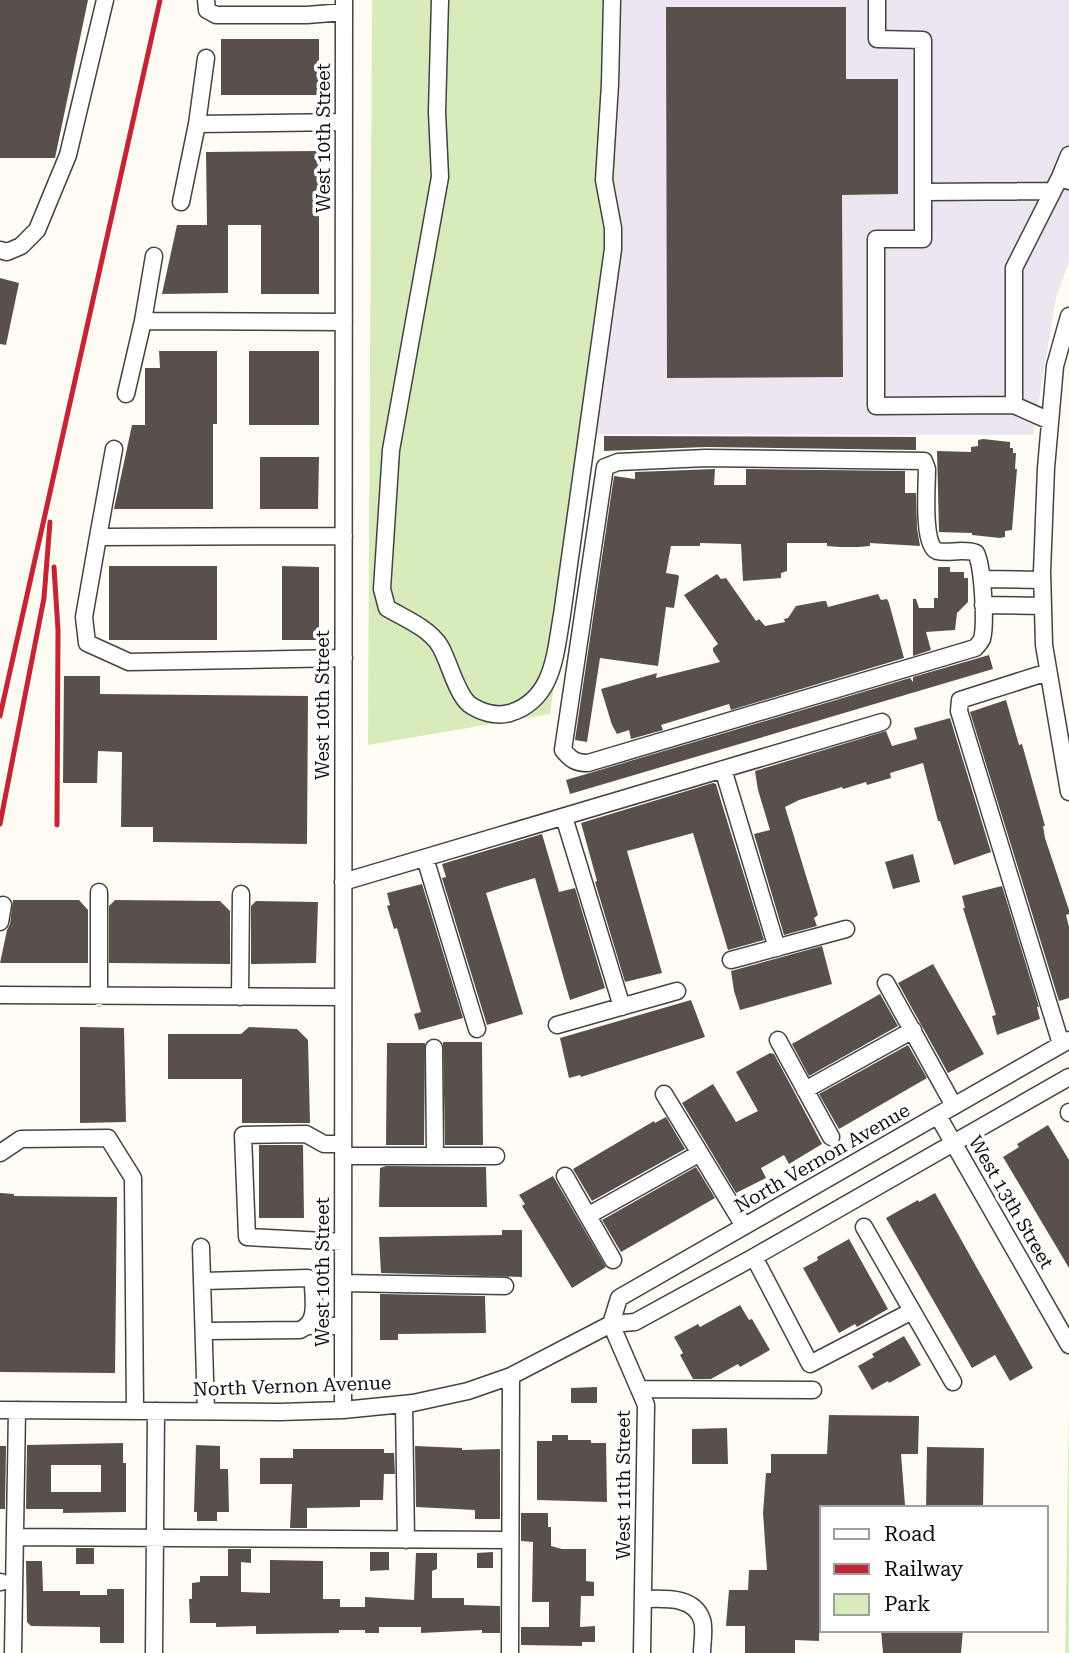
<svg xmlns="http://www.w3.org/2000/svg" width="1069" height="1653" font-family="'Roboto Serif',serif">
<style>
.industrial{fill:#ede5ef}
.green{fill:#d7ebbb}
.building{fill:#59504c;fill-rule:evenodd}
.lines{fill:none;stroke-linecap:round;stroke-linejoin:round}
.minor-casing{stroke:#434343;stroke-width:19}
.minor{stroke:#fff;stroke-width:16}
.rail{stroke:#c52336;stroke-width:5}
.labels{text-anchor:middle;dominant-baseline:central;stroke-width:7;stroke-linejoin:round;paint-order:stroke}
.street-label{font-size:19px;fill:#101010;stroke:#fff}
</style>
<rect width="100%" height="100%" fill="#fffcf3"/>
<path class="industrial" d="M617,0H1069V262L1056,297L1033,435L590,434L615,264Z"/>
<path class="green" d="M372,0H617L615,264L550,714L368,745Z
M1069,1402V1653H1065Z"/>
<path class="building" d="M0,0H88L55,158H0Z
M666,7H846V79H898V194L842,195L843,377L667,378Z
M221,39H319V95H221Z
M319,151V294H261V225H228V293L162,294L177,225H207L206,152Z
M0,278L19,283L6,345L0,344Z
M159,351H217V424H213V509H114L132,425H145V368H160Z
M249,351H319V425H249Z
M604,436L916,437V450L706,447L604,451Z
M983,439L1010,442V448H1013V453H1016L1015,469H1017L1012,530L1005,531V537L1000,538L972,535V533L939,532L937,451L971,452V447L978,446V440Z
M260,457H319L318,509H260Z
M715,469L714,485H746V469L905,471V493H916L917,528L920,546L870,543V546L859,547H839L827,546V543H787V571L781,573V578L743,581L741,544L700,543V546H671L666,573L678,575L679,577L674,608L666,607L658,666L600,658L587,742L575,740L614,476L635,479V472Z
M109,566H217V640H109Z
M282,566L319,567V640H282Z
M938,567H950V572H964V578H968V602L957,613L955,630L926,632L931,650L913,656V599H916L919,608H934V598H938Z
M717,574L721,579L726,578L756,621L759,619L765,626L785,622L784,619L788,618L796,606L823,601H826L828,607L878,594L881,600L887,599L889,603L904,658L731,710L729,704L661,725L663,730L631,739L629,730L617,734L612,725L601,689L657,673L656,678L720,662L713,651V648L718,644L684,595Z
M989,655L993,669L570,794L566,780L910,678L913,682V677Z
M64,676H100V694L308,696L307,844L153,842V827H121L122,752L98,751L97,783H63Z
M1006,700L1019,745L1022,744L1045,826H1043L1045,838L1069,910V914L1066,915L1069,927V998L1059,1001L970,712Z
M950,718L991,852L954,865L940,821H938L923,763L890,773L891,778L867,785L866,782L843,789L842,787L799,800L785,807L818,915L814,918L817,926L784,935L754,834L770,830L758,790L755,771L886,731L892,746L917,739L914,728Z
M713,783L716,784L721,801L764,940L728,950L693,833L627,851L662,973L625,982L595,882L597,881L581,823Z
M542,834L559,892L575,888L605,988L570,1000L535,878L511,885L486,893L523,1014L487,1025L442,878L446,877L442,864Z
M913,854L920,882L893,889L885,862Z
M422,884L463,1018L419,1030L414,1014L421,1012L397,928L394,929L387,906L390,905L387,893Z
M1002,886L1039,1007H1037L1040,1019L997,1035L992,1016L996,1015L963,908H965L962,896Z
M13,900H79L88,910V963H0L7,930L10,924Z
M115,900L220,901L230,911V964L109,963V906Z
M256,901L318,902L316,963L251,964V906Z
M822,946L832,984L740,1010L734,991L731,971Z
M933,964L984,1054L948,1073L898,983Z
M880,994L898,1026L809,1076L792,1044Z
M691,1000L705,1037L581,1077L580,1075L569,1078L560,1038Z
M80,1027L124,1028L126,1122L80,1123Z
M249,1027L297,1029L308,1040L310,1123H242V1079H168V1034H241Z
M443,1042H482L483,1145H445Z
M387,1043H425L424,1145H386Z
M908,1045L927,1078L839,1129L819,1094Z
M770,1053L774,1054L822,1144L789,1164L784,1155L761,1168L766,1178L736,1193L682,1103L713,1084L736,1122L758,1111L736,1072Z
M666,1117L685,1149L592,1201L573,1169L654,1121L655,1123Z
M1048,1125L1069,1160V1268L1003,1157L1019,1147L1017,1144Z
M259,1145H303L304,1218H259Z
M386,1166L486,1167L487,1207H379L380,1168Z
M696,1167L715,1198L621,1252L602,1220Z
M553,1176L606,1267L572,1288L522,1206L525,1204L519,1195Z
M0,1193L14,1194V1196L117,1197L115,1373L0,1372Z
M935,1193L1033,1368L1010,1381L995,1355L972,1368L886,1218L918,1200L919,1202Z
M502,1230H522V1277L381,1273L379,1237L502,1235Z
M849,1239L888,1309L857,1327L855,1324L839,1333L803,1268L818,1260L817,1257Z
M380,1294L485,1296L486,1333L398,1334V1340H380Z
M740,1305L749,1320L752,1319L770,1350L740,1367L738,1364L711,1379H693L680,1355L683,1353L674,1337L698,1324L700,1327Z
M904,1336L921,1365L889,1383L888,1381L872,1390L858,1366L874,1357L872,1354Z
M597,1387V1403H571V1388Z
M829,1415L919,1416L918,1454H901L905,1505H834V1508H822L819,1641L795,1640V1653H745V1626H726L729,1590H748L749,1570H767L763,1513L766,1473H771V1454H827Z
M727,1428L728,1464H692V1429Z
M552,1435H568V1440H591V1443H606L607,1502L537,1500V1441H552Z
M123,1443V1463H126V1512L63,1513V1509H26L27,1445ZM51,1465H101V1492H51Z
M196,1445L220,1446V1469H228L229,1512H217V1521H197V1512H194Z
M0,1446H6L5,1509H0Z
M415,1446L462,1448V1450L500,1449V1519H475V1510L416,1507Z
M927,1447L984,1448L983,1508H926Z
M293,1449H384V1453H394L395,1474H384L383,1500H360V1507L307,1508V1528H290L292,1484H260V1458H293Z
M521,1513H548V1527H551V1546L562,1549H586V1581L594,1582V1596H581L580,1627L595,1626V1642H582V1646L521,1645V1627H549V1602H532L533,1542L521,1541Z
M76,1548H94V1564H76Z
M228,1549H251V1563L241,1562V1592L270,1593V1560L323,1561V1599H340V1607H365V1597L414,1600L416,1553H437V1569L432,1571V1598H464V1605L500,1606V1633H482V1630L421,1633V1627H379V1633H365V1630H339V1633L256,1634V1626L216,1627V1623H190L189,1599H192V1583L200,1582V1576H228Z
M370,1552H389V1570L370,1571Z
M493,1552V1568H477V1553Z
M26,1561H42L43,1591H80V1595H107V1589H124V1643H100V1627L31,1626L27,1622Z
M881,1630H963L961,1653H883Z"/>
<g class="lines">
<defs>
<path id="minor" d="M206,0L207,10L216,15H307L344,12
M440,0L437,112L440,177L391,450L382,589L387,608C404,618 429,628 440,646C449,661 456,693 469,704C480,712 496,717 510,713C554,699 555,654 562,615L613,249V228L604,180L610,84L612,0
M877,0V39L923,40V239H876V406L1014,405L1050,421
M206,58L197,124L344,122
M1069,155L1060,177L1069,181
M923,192L1053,191
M181,202L197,124
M0,250L7,252L21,246L37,230L68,155L105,0
M1069,316L1055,366L1046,468L1042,572L1044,645L1069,792
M143,321L154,256
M126,394L143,321L344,322
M1014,405V268L1060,177
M114,449L98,537L344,536
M706,458L924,461L927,469C927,484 922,546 937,551C949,554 962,548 976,553C983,567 986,624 982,639C980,643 978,645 975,648L588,763C576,763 571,760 563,750L605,467L618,462Z
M98,537L84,617L87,643L129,662L344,658
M982,579L1042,580
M983,605L1043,606
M1048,672L960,700L959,711L1061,1044
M723,769L777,948
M564,817L622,1007
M425,858L477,1029
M343,882L882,722
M99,892V997
M0,922L3,905
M731,960L846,929
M886,983L954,1106
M0,995L343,997
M240,997L241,894
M557,1025L677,991
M778,1040L831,1137
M434,1048L435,1156
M805,1090L913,1030
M664,1094L744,1226
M1069,1112V1113
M938,1116L1069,1345
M343,1144H324L306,1134L243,1135L247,1237L343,1242
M0,1153L21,1139L108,1138L133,1178L135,1411
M343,1156H496
M565,1176L613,1260
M589,1215L700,1153
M864,1227L953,1382
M201,1247L206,1411
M754,1257L810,1364L912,1311
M204,1281L308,1278L313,1283C313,1301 319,1322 300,1330L205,1331
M343,1283L505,1286
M611,1324L619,1298L1069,1040
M611,1324L646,1405L642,1653
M309,1326H343
M639,1389L813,1390
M404,1404L406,1540
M0,1410L280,1412L343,1410L413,1403L468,1391L511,1376L611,1324L635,1322L754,1257L1069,1077
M343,1410L344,0
M15,1537L510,1540
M0,1582H1
M643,1599C662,1599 694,1595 702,1620C705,1629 702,1643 702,1653
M13,1653L17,1410
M154,1653L156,1411
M510,1653L511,1376"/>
</defs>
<use href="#minor" class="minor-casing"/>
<use href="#minor" class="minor"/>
<path class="rail" d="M54,567L58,630L57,825
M0,716L160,0
M0,824L44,598L50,522"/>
</g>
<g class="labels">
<g class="street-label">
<text transform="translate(323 138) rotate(-90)">West 10th Street</text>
<text transform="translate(322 705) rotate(-90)">West 10th Street</text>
<text transform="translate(822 1158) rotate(-30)">North Vernon Avenue</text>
<text transform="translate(1011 1202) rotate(60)">West 13th Street</text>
<text transform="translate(322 1272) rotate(-90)">West 10th Street</text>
<text transform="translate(292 1386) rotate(-2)">North Vernon Avenue</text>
<text transform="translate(623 1485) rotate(-90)">West 11th Street</text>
</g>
</g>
<rect x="820" y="1506" width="228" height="126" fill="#ffffff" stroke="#9f9f9f" stroke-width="2"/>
<rect x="834" y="1529" width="35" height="10" fill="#ffffff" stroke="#9f9f9f" stroke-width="2"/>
<text x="884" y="1541" font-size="21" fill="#101010">Road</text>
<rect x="834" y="1564" width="35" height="10" fill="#c52336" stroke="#9f9f9f" stroke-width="2"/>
<text x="884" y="1576" font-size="21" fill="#101010">Railway</text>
<rect x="834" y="1594" width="35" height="21" fill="#d7ebbb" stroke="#9f9f9f" stroke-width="2"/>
<text x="884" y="1611" font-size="21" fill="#101010">Park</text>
</svg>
